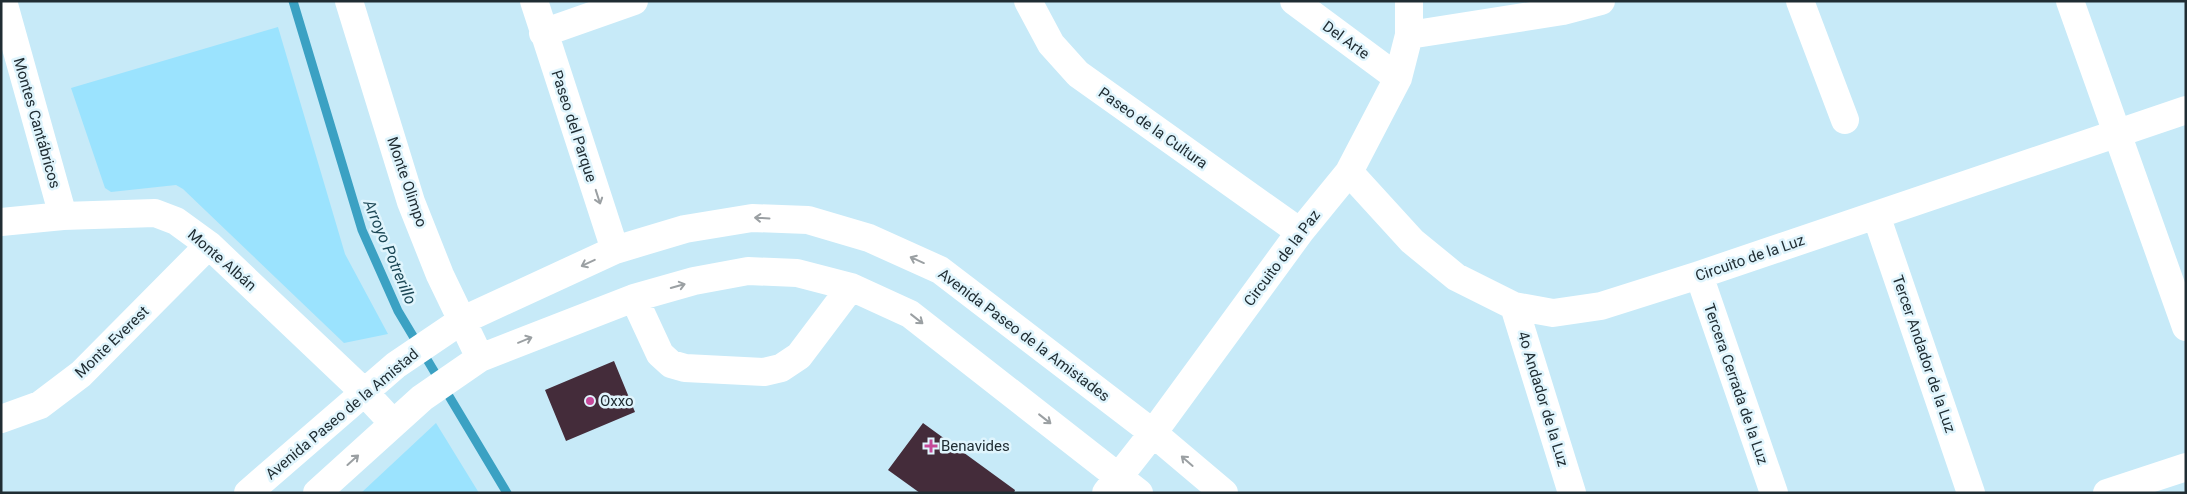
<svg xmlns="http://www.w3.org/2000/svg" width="2187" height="494" font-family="Roboto,sans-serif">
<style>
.green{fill:#9be3fe}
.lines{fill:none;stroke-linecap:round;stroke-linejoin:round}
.stream{stroke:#3ba1c3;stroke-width:9}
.building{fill:#442c3a}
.minor{stroke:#fff;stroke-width:28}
.oneway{stroke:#9ba0a3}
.poi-dot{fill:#c64999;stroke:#e0f5fd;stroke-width:2}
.labels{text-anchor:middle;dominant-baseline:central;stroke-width:5;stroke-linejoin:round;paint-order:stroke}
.street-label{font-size:15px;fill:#202d33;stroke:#e0f5fd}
.poi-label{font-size:15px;fill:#202d33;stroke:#e0f5fd;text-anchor:start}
.water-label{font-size:16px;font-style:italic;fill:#1c4856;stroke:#e0f5fd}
</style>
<rect width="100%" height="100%" fill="#c7eaf8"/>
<path class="green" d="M278,27L345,254L388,334L344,343L183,189L176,185L111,192L105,188L71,88Z
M436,423L479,493H361Z"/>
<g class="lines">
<path class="stream" d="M293,1L362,230L398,311L507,493"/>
</g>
<path class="building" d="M614,361L635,412L566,441L545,390Z
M923,423L1015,490L1014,493H920L888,470Z"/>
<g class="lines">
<path class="minor" d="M3,1L63,216
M349,1L411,202L440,275L480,358
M534,1L615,250
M1028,1L1051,44L1078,74L1300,232
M1294,1L1398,78
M1800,1L1845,120
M2070,1L2186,327
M543,33L634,1
M1409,35L1563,11L1601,1
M1349,172L1412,241L1456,277L1514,306L1553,313L1601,306L1699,275L2186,110
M1876,215L1971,493
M1,222L63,216L155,213L176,221L209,245L365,393L393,423
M1699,275L1774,493
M634,298L660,354L671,364L685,368L764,372L781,368L799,356L851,287
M1514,306L1572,493
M1,419L40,405L81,374L209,245
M248,493L396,365L461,321L615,250L685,229L752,218L808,220L869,238L940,270L1153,433L1224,493
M317,493L422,398L480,358L634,298L694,281L748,271L797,273L851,287L910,314L1139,493
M1106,493L1153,433L1300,232L1349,172L1398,78L1409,35V1
M2107,493L2186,467"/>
</g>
<defs><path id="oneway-shaft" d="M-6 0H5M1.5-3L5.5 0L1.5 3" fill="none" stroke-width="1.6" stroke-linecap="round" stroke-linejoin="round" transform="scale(1.25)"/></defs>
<g class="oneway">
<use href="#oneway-shaft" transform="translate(598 197) rotate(72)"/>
<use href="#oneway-shaft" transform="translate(762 218) rotate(-177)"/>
<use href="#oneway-shaft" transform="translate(917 260) rotate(-156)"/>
<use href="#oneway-shaft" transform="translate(588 263) rotate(155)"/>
<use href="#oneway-shaft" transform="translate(678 286) rotate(-16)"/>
<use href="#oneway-shaft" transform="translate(917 319) rotate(38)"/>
<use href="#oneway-shaft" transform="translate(525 340) rotate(-22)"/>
<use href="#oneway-shaft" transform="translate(1045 419) rotate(38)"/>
<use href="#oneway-shaft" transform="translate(353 460) rotate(-42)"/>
<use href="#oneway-shaft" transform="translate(1187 461) rotate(-139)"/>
</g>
<g class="poi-dot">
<circle cx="590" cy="401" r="5"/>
<path d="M928.5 438.5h5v5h5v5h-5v5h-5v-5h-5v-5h5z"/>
</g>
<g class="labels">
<g class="street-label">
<text transform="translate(1346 40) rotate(36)">Del Arte</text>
<text transform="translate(37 123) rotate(74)">Montes Cantábricos</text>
<text transform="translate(574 126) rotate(72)">Paseo del Parque</text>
<text transform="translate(1153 128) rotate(35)">Paseo de la Cultura</text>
<text transform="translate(407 182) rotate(71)">Monte Olimpo</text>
<text transform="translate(1282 258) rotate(-53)">Circuito de la Paz</text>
<text transform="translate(1750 258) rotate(-19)">Circuito de la Luz</text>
<text transform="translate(222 260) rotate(41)">Monte Albán</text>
<text transform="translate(1024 335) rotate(37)">Avenida Paseo de la Amistades</text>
<text transform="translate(112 342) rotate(-44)">Monte Everest</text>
<text transform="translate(1924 354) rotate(71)">Tercer Andador de la Luz</text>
<text transform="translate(1736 384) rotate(71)">Tercera Cerrada de la Luz</text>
<text transform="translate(1543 399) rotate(73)">4o Andador de la Luz</text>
<text transform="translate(342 414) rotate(-40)">Avenida Paseo de la Amistad</text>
</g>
<g class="poi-label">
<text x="600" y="401">Oxxo</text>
<text x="941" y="446">Benavides</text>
</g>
<g class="water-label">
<text transform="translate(390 252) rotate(67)">Arroyo Potrerillo</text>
</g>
</g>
<rect width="2187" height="494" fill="none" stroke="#202d33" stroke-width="5"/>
</svg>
